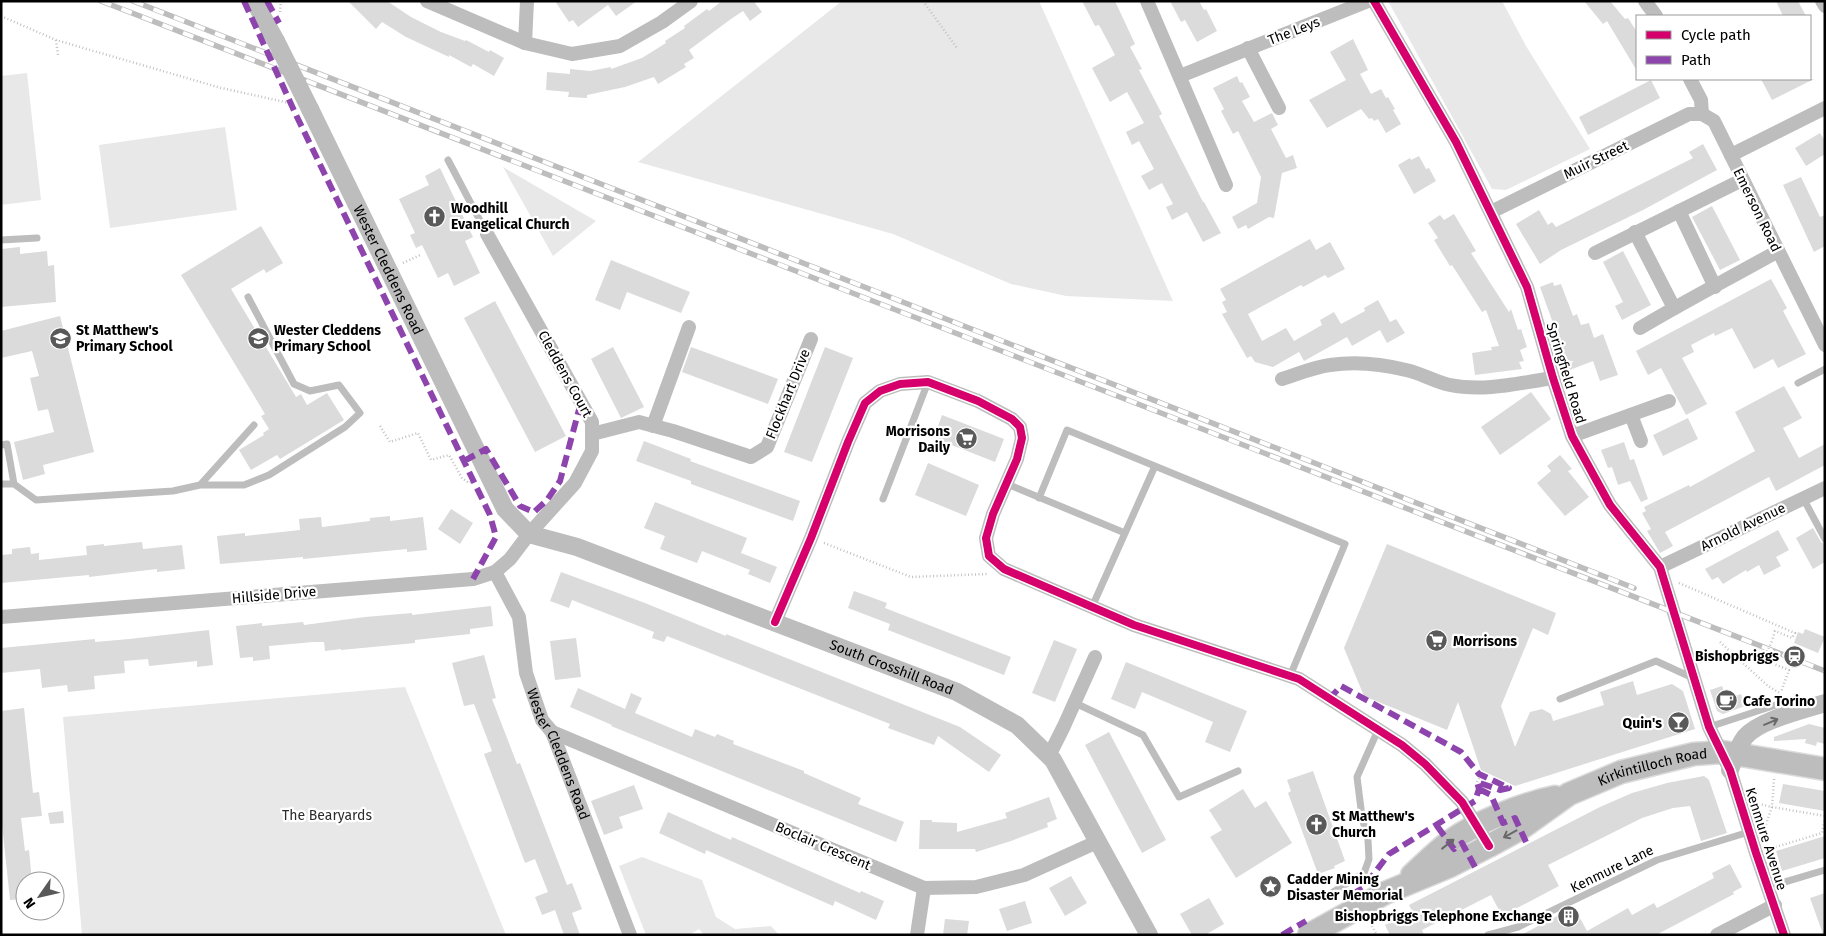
<svg xmlns="http://www.w3.org/2000/svg" width="1826" height="936" font-family="'Fira Sans',sans-serif">
<style>
.green{fill:#e8e8e8}
.building{fill:#dbdbdb}
.lines{fill:none;stroke-linecap:round;stroke-linejoin:round}
.primary-casing{stroke:#dbdbdb;stroke-width:25}
.path{stroke:#c2c2c2;stroke-width:2.5;stroke-dasharray:1 2.5;stroke-linecap:butt}
.service{stroke:#bdbdbd;stroke-width:7}
.minor{stroke:#bdbdbd;stroke-width:14}
.tertiary{stroke:#bdbdbd;stroke-width:18}
.primary{stroke:#bdbdbd;stroke-width:22}
.rail-casing{stroke:#bdbdbd;stroke-width:5.5}
.rail{stroke:#fff;stroke-width:4;stroke-dasharray:11;stroke-linecap:butt}
.path-bridge{stroke:#c2c2c2;stroke-width:2.5;stroke-dasharray:1 2.5;stroke-linecap:butt}
.tertiary-bridge{stroke:#bdbdbd;stroke-width:18}
.quiet{stroke:#8e44ad;stroke-width:6;stroke-dasharray:12 6;stroke-linecap:butt}
.cycleway-casing{stroke:#fff;stroke-width:11}
.cycleway{stroke:#d6006c;stroke-width:8}
.oneway{stroke:#686868}
.labels{text-anchor:middle;dominant-baseline:central;stroke-width:4.5;stroke-linejoin:round;paint-order:stroke}
.street-label{font-size:14px;fill:#000;stroke:#fff}
.poi-label{font-size:14px;font-weight:bold;fill:#000;stroke:#fff;text-anchor:start}
.park-label{font-size:14px;fill:#2c2c2c;stroke:#fff}
</style>
<rect width="100%" height="100%" fill="#fff"/>
<path class="green" d="M842,1H1039L1173,301L1066,296L1011,284L893,234L638,162Z
M1388,1H1502L1526,46L1590,149L1506,190L1492,189Z
M27,73L41,200L1,205V76Z
M225,127L237,210L110,228L99,145Z
M503,167L596,221L553,256Z
M405,687L506,935H82L63,717Z
M642,857L702,880L716,917L735,929L771,926L779,935H704L699,929L689,935H646L619,866Z"/>
<path class="building" d="M348,1H387L411,17L441,32L465,41L466,40L489,52L490,50L504,58L494,76L473,64L471,67L449,55V57L406,37L382,22L376,29Z
M555,1H637L616,16L608,5L578,27L573,20L569,22Z
M722,1H757L755,3L762,12L750,21L743,11L731,19L689,50L694,58L684,64L686,67L658,84L654,77L625,87L587,95V98L568,97L569,92L546,90L547,72L570,74V69L590,71L611,67V69L642,58L666,43L665,41L685,28L684,26L707,9L709,11Z
M1082,1H1115L1135,44L1130,47L1142,69L1139,70L1162,114L1159,116L1203,202H1204L1221,233L1203,242L1187,212L1172,220L1166,207L1173,204L1162,183L1149,190L1141,176L1154,169L1139,141L1132,145L1126,132L1144,123L1127,92L1110,102L1092,68L1115,55L1099,25L1095,26Z
M1170,1H1199L1204,10L1206,9L1217,31L1197,42L1185,20L1181,22Z
M1584,1H1610L1625,19L1628,18L1637,32V71L1607,21L1603,24Z
M1776,1H1798L1806,16H1783Z
M1353,39L1368,70L1360,74L1371,94L1381,89L1386,98L1388,97L1395,109L1393,110L1401,124L1386,133L1378,119L1374,121L1372,118L1369,119L1361,109L1327,128L1309,100L1346,80L1330,52Z
M1237,76L1240,83L1242,82L1250,97L1242,101L1254,122L1272,113L1278,125L1271,129L1286,158L1293,155L1297,168L1282,173L1274,218L1269,217L1248,229L1246,225L1238,229L1232,217L1257,203L1261,177L1238,131L1233,134L1221,111L1224,109L1213,88Z
M1761,79H1814L1772,100Z
M1651,80L1660,98L1588,135L1579,117Z
M1820,133L1825,141V154L1806,166L1795,148Z
M1703,144L1717,170L1643,210L1561,250L1540,264L1516,224L1539,210L1548,225L1552,222L1556,227L1693,158L1689,152Z
M1419,156L1426,169L1429,168L1436,181L1414,194L1398,165L1410,158L1411,160Z
M440,168L473,237L465,241L480,273L454,286L448,273L438,278L422,245L416,248L410,235L415,233L399,199L429,185L425,176Z
M1801,177L1820,217L1825,215V246L1814,252L1783,185Z
M1712,206L1740,260L1720,270L1692,217Z
M1454,214L1476,251L1471,253L1509,312L1511,309L1518,330L1521,329L1527,347L1520,350L1524,361L1519,362L1522,369L1475,375L1472,353L1492,350L1491,347L1499,346L1486,310L1482,312L1452,265L1450,266L1434,240L1438,238L1428,223L1440,215L1444,220Z
M261,226L283,263L266,273L264,269L231,289L296,397L301,394L307,405L327,393L344,420L280,459L277,455L251,470L239,450L264,435L263,433L269,429L261,416L265,414L181,275Z
M1310,239L1316,250L1330,242L1345,269L1328,278L1325,275L1303,287L1301,285L1248,314L1262,341L1286,328L1294,341L1322,325L1320,320L1334,312L1341,324L1365,311L1364,308L1378,300L1390,322L1396,319L1405,333L1387,343L1380,330L1352,346L1347,337L1304,361L1299,352L1273,367L1255,362L1251,356L1247,358L1222,314L1227,312L1222,302L1226,300L1220,289Z
M20,247V254L47,251L48,266L54,265L56,302L1,307V249Z
M1623,251L1651,305L1622,320L1615,306L1623,302L1603,262Z
M611,260L690,292L681,313L627,292L620,310L595,300Z
M1771,279L1787,308L1783,311L1806,354L1778,368L1773,359L1754,369L1732,328L1715,336L1714,333L1691,345L1694,352L1682,358L1707,404L1686,415L1661,368L1648,375L1636,351Z
M1553,282L1554,286L1561,284L1573,316L1577,314L1581,325L1589,323L1594,338L1603,334L1618,375L1600,381L1593,361L1567,371L1565,368L1574,361L1565,362L1552,323H1553L1540,287Z
M495,301L566,436L535,452L464,318Z
M60,316L94,452L43,465L45,474L23,480L14,442L54,432L48,409L38,411L30,378L39,376L32,351L1,358V331Z
M613,347L644,407L621,418L591,359Z
M691,347L778,379L768,404L682,372Z
M825,347L853,358L812,462L784,452Z
M1784,386L1802,418L1783,428L1799,458L1825,444V465L1776,491L1769,477L1665,532L1673,546L1660,553L1647,531L1651,529L1642,513L1646,511L1644,507L1689,485L1690,487L1755,451L1735,412Z
M1531,392L1551,419L1500,455L1481,427Z
M942,415L1004,439L995,462L934,438Z
M1688,418L1698,439L1663,456L1653,435Z
M644,441L691,459L690,461L800,501L793,521L691,484V481L636,461Z
M1624,442L1630,460L1634,459L1648,499L1641,502L1630,481L1618,485L1612,467L1608,468L1601,450Z
M1560,455L1572,469L1568,471L1589,497L1565,516L1537,483L1551,471L1547,466Z
M928,463L979,485L966,516L915,495Z
M655,502L747,538L741,553L777,567L770,583L748,574L750,570L702,551L697,563L660,549L665,536L644,528Z
M451,509L473,523L460,544L438,529Z
M390,516V521L423,517L427,550L407,552V549L303,559V557L220,564L217,536L245,533V536L300,530L299,519L321,517L322,527L370,521V518Z
M1813,528L1821,542L1825,544V562L1813,569L1796,538Z
M1778,530L1789,550L1776,557L1781,566L1764,575L1759,565L1747,572L1746,570L1723,584L1718,577L1712,580L1705,569Z
M142,542L143,549L182,545L185,569L157,572V569L89,577V575L1,583V555L12,554V549L30,547L31,554L39,553V560L87,555L86,546L104,544V546Z
M1387,544L1556,613L1548,635L1533,628L1501,706L1515,747L1530,712L1542,709L1551,714L1553,721L1604,705L1600,692L1633,681L1637,695L1672,684L1683,691L1695,729L1515,786L1481,770L1458,702L1447,730L1364,696L1344,648Z
M561,572L645,603L726,636V634L960,727L1001,755L989,772L938,736L934,745L888,728L890,724L667,636L664,642L652,638L654,632L572,600L569,608L550,601Z
M854,591L887,603L885,608L1011,657L1004,675L888,630L890,624L848,608Z
M491,606L493,626L470,629V634L415,640V643L341,650V649L325,651L324,642H313L269,646L270,659L253,661V657L240,658L236,626L262,623V626L303,622L304,625L365,617L412,613V615Z
M1805,629L1825,637L1818,653L1794,643L1798,632L1803,634Z
M209,630L213,665L197,667V661L149,666L148,659L124,661L125,673L94,676L95,689L68,692L67,685L42,688L40,669L1,673V648L95,639V642L129,639Z
M576,638L581,677L555,680L550,641Z
M1054,640L1077,649L1055,702L1032,693Z
M484,655L496,698L492,699L517,764L520,763L567,885L572,883L582,909L572,913L580,935H564L555,910L542,915L535,897L548,892L535,859L525,863L484,754L492,751L474,704L464,706L452,663Z
M1126,662L1247,711L1230,752L1205,742L1213,722L1142,692L1135,709L1111,699Z
M1722,686L1727,699L1741,694L1745,706L1723,714L1717,711L1710,690Z
M578,688L625,709L631,693L642,698L635,713L692,737L695,729L715,737L717,734L734,741L733,744L804,771V773L861,798L858,804L904,822L896,842L611,726L612,725L570,707Z
M24,708L33,793L39,792L42,816L21,818L25,851L29,850L32,881H25V899L10,900L1,815V711Z
M1809,724L1825,728V744L1817,742L1816,746L1805,743L1806,739L1774,741V737Z
M1109,732L1166,840L1142,853L1085,745Z
M1313,771L1345,861L1334,866L1335,868L1318,874L1288,793L1291,791L1287,780Z
M1704,776L1709,780L1727,833L1701,841L1690,806L1673,808L1642,818L1548,865L1559,886L1502,916L1491,895L1422,930L1424,935H1390L1385,925L1412,911L1409,905L1600,807L1632,793L1667,783Z
M1783,784L1825,791V811L1779,803Z
M634,785L643,809L619,817L623,828L604,835L591,801Z
M1243,789L1255,808L1266,801L1292,843L1236,878L1210,837L1222,830L1209,810Z
M1049,797L1057,819L1047,823L1048,827L1011,841L976,852L975,849H919L920,820H932V822L957,823V832L1007,818L1005,813Z
M63,811L64,823L50,824L48,813Z
M668,812L731,840L732,837L860,893L861,891L884,901L876,920L835,901L833,906L706,850L705,854L659,833Z
M1825,836V858L1782,871L1776,851Z
M1730,864L1742,887L1733,892L1734,894L1656,935H1521L1574,907L1587,931L1628,908L1632,915L1654,903L1657,908L1714,878L1712,873Z
M1071,876L1087,903L1065,916L1049,888Z
M1825,893V934H1823L1810,898Z
M1209,898L1224,924L1205,935H1192L1180,914Z
M1025,901L1032,923L1007,931L999,909Z
M945,919L969,921L967,935H943Z"/>
<g class="lines">
<defs>
<g id="primary">
<path d="M1412,875C1424,864 1436,852 1449,842C1476,822 1522,804 1555,797"/>
<path id="s3" d="M1309,935L1385,893L1450,866L1489,846L1520,829L1569,794L1621,772L1694,754L1723,752L1825,769"/>
</g>
</defs>
<use href="#primary" class="primary-casing"/>
<path class="path" d="M923,1L957,48
M280,12L281,1
M1,16L56,40L221,88L290,103
M56,40L58,55
M403,263L422,254
M380,426L390,442L418,433L431,460L449,455L462,478L469,483L473,481
M824,543L911,577L987,574
M1679,583L1795,633L1792,638L1775,631L1772,641
M1720,642L1768,686L1780,693
M1767,652L1764,660L1789,670L1781,692
M1774,779L1772,807L1825,816
M1477,782L1481,775
M1755,803L1772,807L1764,830
M1769,849L1822,833L1825,819
M1370,923L1377,935"/>
<path class="service" d="M448,160L487,234
M1,240L37,238
M1798,383L1825,369
M1,445L7,444L14,484
M1,484H14L36,500L173,491L200,485L254,425
M1007,484L1125,533
M200,485H244L269,475L345,427L360,413L339,385L310,391L294,384L248,297
M1039,498L1067,430L1345,544L1290,676
M1803,498L1825,539
M883,499L928,382
M1092,607L1155,466
M1560,699L1656,661L1693,678
M1075,703L1143,735L1179,797L1238,771
M1709,727L1785,702
M1768,887L1825,870
M1325,897L1364,873L1369,859L1368,840L1362,817L1357,777L1378,730
M1488,935L1518,927L1657,860L1749,832"/>
<g class="minor">
<path d="M427,1L525,43L572,54L620,46L662,22L691,1"/>
<path d="M1147,1L1226,185"/>
<path d="M1374,1L1456,142L1527,287L1553,378L1572,436L1610,505L1660,567L1709,727L1730,770L1756,853L1784,935"/>
<path d="M1645,1L1656,16"/>
<path d="M1822,1L1825,6"/>
<path d="M525,43L527,1"/>
<path d="M1248,48L1279,108"/>
<path d="M1180,76L1368,1"/>
<path d="M1690,79L1701,100L1702,114"/>
<path d="M1731,155L1825,108"/>
<path d="M1679,211L1715,287"/>
<path d="M1491,212L1689,114H1702L1714,121L1825,345"/>
<path d="M1635,232L1674,308"/>
<path d="M1595,253L1742,180"/>
<path d="M1640,328C1685,301 1732,277 1778,251"/>
<path d="M1282,379C1298,374 1314,367 1330,365C1356,361 1382,364 1406,370C1421,373 1435,382 1450,385C1484,392 1519,383 1553,378"/>
<path d="M1631,415L1641,441"/>
<path d="M653,426L689,327"/>
<path d="M592,434L639,422L673,431L751,457L767,447L811,339"/>
<path d="M1572,436L1669,401"/>
<path d="M1660,567L1825,488"/>
<path id="s1" d="M495,572L519,617L526,673L542,720L552,732L630,935"/>
<path d="M1,617L473,579L495,572L510,559L529,534L575,483L592,451V422L487,234"/>
<path d="M775,622L811,538L848,442L865,403L880,391L900,384L928,382L978,401L1012,419L1020,427L1022,438L1017,459L993,514L986,538L989,556L1004,569L1134,625L1299,679L1402,745L1425,764L1462,802L1489,846"/>
<path d="M552,732L924,888L976,887L1024,875L1099,841"/>
<path d="M1049,756L1064,726L1095,657"/>
<path d="M917,935L924,888"/>
<path d="M1717,935L1775,905"/>
</g>
<g class="tertiary">
<path d="M254,1L276,41"/>
<path id="s2" d="M310,109L505,509L529,534L577,547L957,692L1017,725L1053,760L1149,935"/>
<path d="M1730,770C1734,759 1738,746 1745,737C1759,720 1804,710 1825,703"/>
</g>
<use href="#primary" class="primary"/>
<defs>
<path id="rail" d="M101,1L1825,671
M133,1L1634,588"/>
</defs>
<use href="#rail" class="rail-casing"/>
<use href="#rail" class="rail"/>
<path class="path-bridge" d="M1767,652L1772,641"/>
<path class="tertiary-bridge" d="M276,41L310,109"/>
<path class="quiet" d="M244,1L297,117L490,515L496,537L473,579
M267,1L279,23
M464,461L486,449L520,506L534,512L547,500L560,481L581,402
M1329,699L1341,686L1461,752L1479,774L1509,788L1500,790L1477,782L1479,789L1475,801L1389,854L1363,888L1349,896
M1479,789L1491,795L1503,823L1515,818L1526,842
M1437,826L1454,849L1462,843L1475,867
M1282,935L1306,921"/>
<defs>
<path id="cycleway" d="M1374,1L1456,142L1527,287L1553,378L1572,436L1610,505L1660,567L1709,727L1730,770L1756,853L1784,935
M775,622L811,538L848,442L865,403L880,391L900,384L928,382L978,401L1012,419L1020,427L1022,438L1017,459L993,514L986,538L989,556L1004,569L1134,625L1299,679L1402,745L1425,764L1462,802L1489,846"/>
</defs>
<use href="#cycleway" class="cycleway-casing"/>
<use href="#cycleway" class="cycleway"/>
</g>
<defs><path id="oneway-shaft" d="M-6 0H5M1.5-3L5.5 0L1.5 3" fill="none" stroke-width="1.6" stroke-linecap="round" stroke-linejoin="round" transform="scale(1.25)"/></defs>
<g class="oneway">
<use href="#oneway-shaft" transform="translate(1771 722) rotate(-23)"/>
<use href="#oneway-shaft" transform="translate(1510 834) rotate(151)"/>
<use href="#oneway-shaft" transform="translate(1448 844) rotate(-38)"/>
</g>
<defs>
<symbol id="church-disc" viewBox="-11 -11 22 22"><circle r="9.5" fill="#595959" stroke="#fff"/><path d="M-1.2-6h2.4v3.5h3.3v2.4h-3.3V6h-2.4V-.1h-3.3v-2.4h3.3Z" fill="#fff"/></symbol>
<symbol id="school-disc" viewBox="-11 -11 22 22"><circle r="9.5" fill="#595959" stroke="#fff"/><path d="M0-5L7-2L0 1L-7-2ZM-4 1L0 2.5L4 1V4Q0 6-4 4Z" fill="#fff"/></symbol>
<symbol id="supermarket-disc" viewBox="-11 -11 22 22"><circle r="9.5" fill="#595959" stroke="#fff"/><path d="M-6-5.5h2.5l.6 2H6L4.5 2H-2.5L-4.4-4H-6ZM-1.5 3.2a1.3 1.3 0 1 0 .1 0ZM3 3.2a1.3 1.3 0 1 0 .1 0Z" fill="#fff"/></symbol>
<symbol id="station-disc" viewBox="-11 -11 22 22"><circle r="9.5" fill="#595959" stroke="#fff"/><path d="M-3-6H3Q5-6 5-4V2Q5 4 3 4L4.5 6H3L1.5 4h-3L-3 6H-4.5L-3 4Q-5 4-5 2V-4Q-5-6-3-6ZM-3.5-4v3h7v-3ZM-3.5 1v1.5H-2V1ZM2 1v1.5H3.5V1Z" fill="#fff"/></symbol>
<symbol id="cafe-disc" viewBox="-11 -11 22 22"><circle r="9.5" fill="#595959" stroke="#fff"/><path d="M-5.5-4.5H6V0H3Q3 3.5 0 3.5H-2.5Q-5.5 3.5-5.5 0ZM3-3.2v2h1.7v-2ZM-6 4.5H4V6H-6Z" fill="#fff"/></symbol>
<symbol id="bar-disc" viewBox="-11 -11 22 22"><circle r="9.5" fill="#595959" stroke="#fff"/><path d="M-6-5H6L.8 .8V4.5H3.5V6h-7V4.5H-.8V.8Z" fill="#fff"/></symbol>
<symbol id="sight-disc" viewBox="-11 -11 22 22"><circle r="9.5" fill="#595959" stroke="#fff"/><path d="M0-6L1.8-2.2L6-1.7L2.9 1.2L3.7 5.4L0 3.3L-3.7 5.4L-2.9 1.2L-6-1.7L-1.8-2.2Z" fill="#fff"/></symbol>
<symbol id="building-disc" viewBox="-11 -11 22 22"><circle r="9.5" fill="#595959" stroke="#fff"/><path d="M-4-6H4V6H1V3H-1V6H-4ZM-2.5-4.3h1.7v1.8h-1.7ZM.8-4.3h1.7v1.8H.8ZM-2.5-1h1.7V.8h-1.7ZM.8-1h1.7V.8H.8Z" fill="#fff"/></symbol>
</defs>
<g fill-rule="evenodd">
<use href="#church-disc" x="422" y="204" width="25" height="25"/>
<use href="#school-disc" x="48" y="326" width="25" height="25"/>
<use href="#school-disc" x="246" y="326" width="25" height="25"/>
<use href="#supermarket-disc" x="954" y="426" width="25" height="25"/>
<use href="#supermarket-disc" x="1424" y="628" width="25" height="25"/>
<use href="#station-disc" x="1782" y="644" width="25" height="25"/>
<use href="#cafe-disc" x="1714" y="688" width="25" height="25"/>
<use href="#bar-disc" x="1666" y="710" width="25" height="25"/>
<use href="#church-disc" x="1304" y="812" width="25" height="25"/>
<use href="#sight-disc" x="1258" y="874" width="25" height="25"/>
<use href="#building-disc" x="1556" y="904" width="25" height="25"/>
</g>
<g class="labels">
<g class="street-label">
<text transform="translate(1294 31) rotate(-21)">The Leys</text>
<text transform="translate(1596 160) rotate(-26)">Muir Street</text>
<text transform="translate(1757 210) rotate(64)">Emerson Road</text>
<text stroke="none"><textPath href="#s2" startOffset="179">Wester Cleddens Road</textPath></text>
<text transform="translate(1566 373) rotate(73)">Springfield Road</text>
<text transform="translate(565 374) rotate(61)">Cleddens Court</text>
<text transform="translate(788 394) rotate(-68)">Flockhart Drive</text>
<text transform="translate(1743 527) rotate(-26)">Arnold Avenue</text>
<text transform="translate(274 595) rotate(-5)">Hillside Drive</text>
<text stroke="none"><textPath href="#s2" startOffset="866">South Crosshill Road</textPath></text>
<text stroke="none"><textPath href="#s1" startOffset="195">Wester Cleddens Road</textPath></text>
<text stroke="none"><textPath href="#s3" startOffset="385">Kirkintilloch Road</textPath></text>
<text transform="translate(1766 839) rotate(72)">Kenmure Avenue</text>
<text transform="translate(823 846) rotate(23)">Boclair Crescent</text>
<text transform="translate(1612 869) rotate(-26)">Kenmure Lane</text>
</g>
<g class="poi-label">
<text x="451" y="208">Woodhill<tspan x="451" dy="16">Evangelical Church</tspan></text>
<text x="76" y="330">St Matthew's<tspan x="76" dy="16">Primary School</tspan></text>
<text x="274" y="330">Wester Cleddens<tspan x="274" dy="16">Primary School</tspan></text>
<text x="950" y="431" text-anchor="end">Morrisons<tspan x="950" dy="16">Daily</tspan></text>
<text x="1453" y="641">Morrisons</text>
<text x="1779" y="656" text-anchor="end">Bishopbriggs</text>
<text x="1743" y="701">Cafe Torino</text>
<text x="1662" y="723" text-anchor="end">Quin's</text>
<text x="1332" y="816">St Matthew's<tspan x="1332" dy="16">Church</tspan></text>
<text x="1287" y="879">Cadder Mining<tspan x="1287" dy="16">Disaster Memorial</tspan></text>
<text x="1552" y="916" text-anchor="end">Bishopbriggs Telephone Exchange</text>
</g>
<g class="park-label">
<text x="327" y="815">The Bearyards</text>
</g>
</g>
<rect width="1826" height="936" fill="none" stroke="#000000" stroke-width="5"/>
<rect x="1636" y="15" width="175" height="65" fill="#ffffff" stroke="#999999"/>
<rect x="1646" y="31" width="25" height="8" fill="#d6006c" stroke="#999999"/>
<text x="1681" y="40" font-size="15" fill="#000000">Cycle path</text>
<rect x="1646" y="56" width="25" height="8" fill="#8e44ad" stroke="#999999"/>
<text x="1681" y="65" font-size="15" fill="#000000">Path</text>
<g transform="translate(40 896) rotate(236)"><circle r="24" fill="#ffffff" stroke="#999999"/>
<path d="M0-4L9 19L0 12L-9 19Z" fill="#595959"/>
<text y="-8" font-size="14" font-weight="bold" text-anchor="middle" fill="#000000">N</text>
</g>
</svg>
